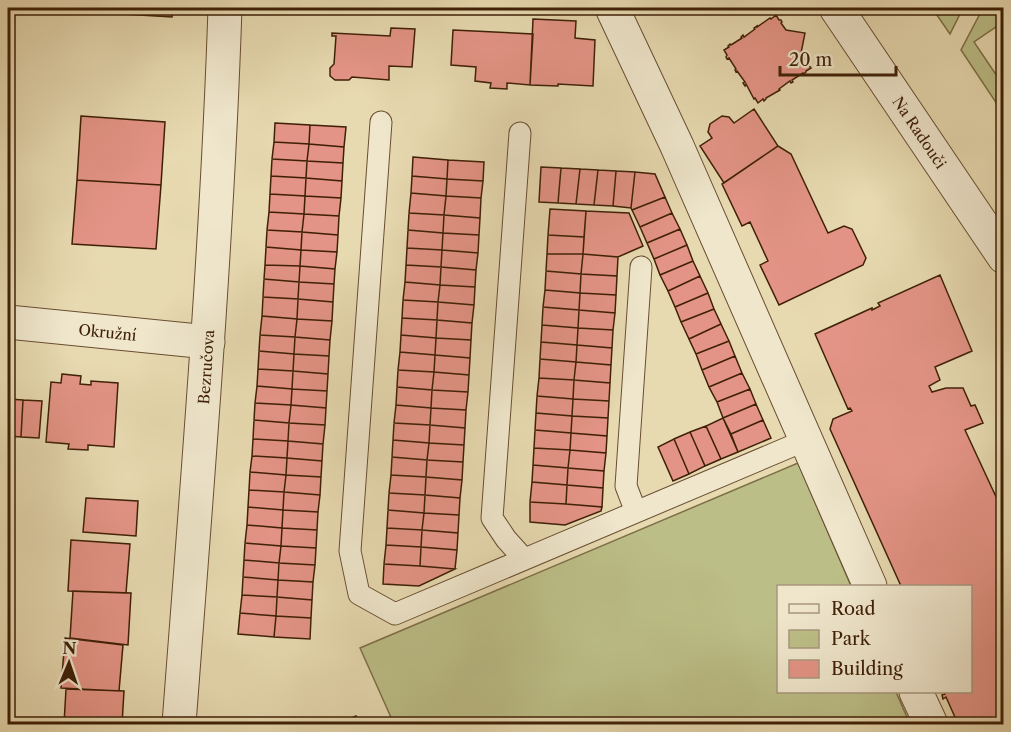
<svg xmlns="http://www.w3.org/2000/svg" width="1011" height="732" font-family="'Libre Caslon Text',serif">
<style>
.green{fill:#bcbe87;stroke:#7e6f47;stroke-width:1.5}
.building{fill:#e49486;stroke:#3f2007;stroke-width:1.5}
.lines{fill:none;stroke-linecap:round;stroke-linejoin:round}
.lane-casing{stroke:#694e31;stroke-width:23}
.street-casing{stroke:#694e31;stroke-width:35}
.lane{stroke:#efe6cc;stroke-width:21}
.street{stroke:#efe6cc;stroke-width:33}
.labels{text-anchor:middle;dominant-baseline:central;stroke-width:4.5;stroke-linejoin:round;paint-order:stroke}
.street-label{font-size:15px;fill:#3f2007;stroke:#efe6cc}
</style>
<rect width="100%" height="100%" fill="#e7d9b0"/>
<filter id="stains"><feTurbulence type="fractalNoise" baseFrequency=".00333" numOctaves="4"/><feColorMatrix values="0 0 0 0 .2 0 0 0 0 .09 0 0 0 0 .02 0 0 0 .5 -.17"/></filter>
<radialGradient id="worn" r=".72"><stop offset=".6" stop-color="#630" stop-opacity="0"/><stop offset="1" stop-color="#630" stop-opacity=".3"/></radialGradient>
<path class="green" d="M932,8H963L950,34Z
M983,8H1003V22L974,42L1003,85V113L961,50Z
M798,463L851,586H778V692H896L910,724H394L360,648Z"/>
<path class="building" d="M123,8H173L172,17L123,14Z
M776,15L779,20H781L782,22L781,23L786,30L805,33L801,53L806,61L807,59L808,62L807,63L811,68L806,71V72L804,74L803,73L792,80L793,82L791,83L790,81L779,89L780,90L766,98V99L764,101L763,99L758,103L755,98L754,99L746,84L745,86L743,83L745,82L737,71L736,72L735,70L736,69L729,58L727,59L726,57L727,55L724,50L729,47L728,46L730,44L731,45L742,38L741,37L743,35L744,37L755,29L754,28L757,26V27L770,18L771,19Z
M533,19L576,21L575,38L595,40L593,86L558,84V86L530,85Z
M391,28L415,29L412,67L389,66V80L352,77L349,80H335L330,76V68L334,64L336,36H332V33L390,36Z
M453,30L533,34L530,85L507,83V89L490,88L491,83L475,81L476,67L451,65Z
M754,109L778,146L724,183L700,146L712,138L708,132L710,124L722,116L729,117L734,123Z
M81,116L165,122L161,185L77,180Z
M275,123L310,125L309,144L274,142Z
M310,125L346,127L344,147L309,144Z
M274,142L309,144L307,161L272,159Z
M309,144L344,147L343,163L307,161Z
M778,146L791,154L828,233L844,226L852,229L866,258L863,265L779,305L760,265L768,261L750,222L742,226L722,184Z
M413,157L448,160L447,179L412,176Z
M272,159L307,161L306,178L271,176Z
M448,160L484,162L483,181L447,179Z
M307,161L343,163L342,181L306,178Z
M541,167L561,168L558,203L539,202Z
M561,168L580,169L576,204L558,203Z
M580,169L598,170L594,205L576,204Z
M598,170L616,171L613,206L594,205Z
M616,171L635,172L631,208L613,206Z
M635,172L655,174L665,197L632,210L631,208Z
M271,176L306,178L305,196L270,194Z
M412,176L447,179L446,196L411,193Z
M306,178L342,181L341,198L305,196Z
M447,179L483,181L481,198L446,196Z
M77,180L161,185L156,249L72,244Z
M411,193L446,196L444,215L409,213Z
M270,194L305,196L304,214L269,212Z
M305,196L341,198L339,216L304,214Z
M446,196L481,198L480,218L444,215Z
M665,197L672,213L640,227L632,210Z
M550,209L586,211L584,237L548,235Z
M586,211L629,213L643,246L618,257L583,254Z
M269,212L304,214L302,232L267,230Z
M409,213L444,215L443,233L408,230Z
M672,213L680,229L647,243L640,227Z
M304,214L339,216L338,235L302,232Z
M444,215L480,218L479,235L443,233Z
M680,229L687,245L654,259L647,243Z
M267,230L302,232L301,250L266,247Z
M408,230L443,233L442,250L407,248Z
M302,232L338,235L337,252L301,250Z
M443,233L479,235L478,253L442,250Z
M548,235L584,237L583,254H547Z
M687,245L693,261L660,275L654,259Z
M266,247L301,250L300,266L265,265Z
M407,248L442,250L441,267L406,265Z
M301,250L337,252L335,269L300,266Z
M442,250L478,253L476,270L441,267Z
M547,254H583L581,274L546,271Z
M583,254L618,257L617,276L581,274Z
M693,261L700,276L668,291L660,275Z
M265,265L300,266L299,282L264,279Z
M406,265L441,267L440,285L405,282Z
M300,266L335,269L334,284L299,282Z
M441,267L476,270L475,287L440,285Z
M546,271L581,274L580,293L545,290Z
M581,274L617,276L616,295L580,293Z
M940,275L972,351L935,367L940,380L929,386L932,392L946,388H963L971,406L975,405L983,423L965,430L1004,514V724H956H958L946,697L943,699L942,695L945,694L944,692H970V586H901L830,429L833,419L852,411L850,408L848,409L815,334L872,308V310L880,306L878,303Z
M700,276L708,293L675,307L668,291Z
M264,279L299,282L298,299L263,297Z
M299,282L334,284L333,302L298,299Z
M405,282L440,285L438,302L403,300Z
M440,285L475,287L474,305L438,302Z
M545,290L580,293L579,310L543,307Z
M580,293L616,295L615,313L579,310Z
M708,293L714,309L681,322L675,307Z
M263,297L298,299L297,319L262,316Z
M298,299L333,302L332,321L297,319Z
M403,300L438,302L437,320L402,318Z
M438,302L474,305L472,323L437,320Z
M543,307L579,310L578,328L542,325Z
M714,309L721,324L689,339L681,322Z
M579,310L615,313L613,330L578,328Z
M262,316L297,319L295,337L260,335Z
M402,318L437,320L436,338L401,335Z
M297,319L332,321L330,340L295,337Z
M437,320L472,323L471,340L436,338Z
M721,324L729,341L696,354L689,339Z
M542,325L578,328L577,345L541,342Z
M578,328L613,330L612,348L577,345Z
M260,335L295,337L294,354L259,351Z
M401,335L436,338L435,355L400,352Z
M295,337L330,340L329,356L294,354Z
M436,338L471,340L470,358L435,355Z
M729,341L735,356L702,370L696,354Z
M541,342L577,345L576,362L540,359Z
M577,345L612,348L611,365L576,362Z
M259,351L294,354L293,371L258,369Z
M400,352L435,355L434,372L398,370Z
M294,354L329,356L328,374L293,371Z
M435,355L470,358L469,375L434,372Z
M735,356L742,373L709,387L702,370Z
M540,359L576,362L574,380L539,378Z
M576,362L611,365L610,383L574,380Z
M258,369L293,371L292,389L257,386Z
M398,370L434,372L432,390L397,387Z
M293,371L328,374L327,391L292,389Z
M434,372L469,375L468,392L432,390Z
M742,373L750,389L717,402L709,387Z
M62,374L81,376L80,384L91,385V381L118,383L114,447L88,445V450L68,449L69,444L46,442L51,382L61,383Z
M539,378L574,380L573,399L537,396Z
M574,380L610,383L609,401L573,399Z
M257,386L292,389L291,405L255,403Z
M397,387L432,390L431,408L396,405Z
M292,389L327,391L326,408L291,405Z
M750,389L756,404L723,418L717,402Z
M432,390L468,392L466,410L431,408Z
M537,396L573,399L572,416L536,413Z
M8,399L23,400L21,437L8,436Z
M573,399L609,401L608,418L572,416Z
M23,400L42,401L39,438L21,437Z
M255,403L291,405L289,423L254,420Z
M756,404L763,420L731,434L723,418Z
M291,405L326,408L325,425L289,423Z
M396,405L431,408L430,425L394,423Z
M431,408L466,410L465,428L430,425Z
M536,413L572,416L571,433L535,430Z
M572,416L608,418L607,436L571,433Z
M723,418L738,452L721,459L706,426Z
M254,420L289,423L288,441L253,439Z
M763,420L771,438L738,452L731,434Z
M289,423L325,425L323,444L288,441Z
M394,423L430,425L429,443L393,440Z
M430,425L465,428L464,445L429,443Z
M706,426L721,459L705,466L690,432Z
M535,430L571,433L570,450L534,448Z
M690,432L705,466L689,474L674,439Z
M571,433L607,436L606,453L570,450Z
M253,439L288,441L287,458L252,456Z
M674,439L689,474L673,481L658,447Z
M393,440L429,443L427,460L392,457Z
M288,441L323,444L322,461L287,458Z
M429,443L464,445L463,462L427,460Z
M534,448L570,450L568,468L533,465Z
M570,450L606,453L604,471L568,468Z
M252,456L287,458L286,475L250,472Z
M392,457L427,460L426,477L391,475Z
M287,458L322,461L321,477L286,475Z
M427,460L463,462L462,480L426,477Z
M533,465L568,468L567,485L532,482Z
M568,468L604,471L603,488L567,485Z
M250,472L286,475L284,492L249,490Z
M286,475L321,477L320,495L284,492Z
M391,475L426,477L425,495L389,493Z
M426,477L462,480L460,498L425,495Z
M532,482L567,485L566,504L530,502Z
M567,485L603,488L602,507L566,504Z
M249,490L284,492L283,510L248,507Z
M284,492L320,495L318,512L283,510Z
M389,493L425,495L424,513L388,510Z
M425,495L460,498L459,515L424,513Z
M86,498L138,501L136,536L83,532Z
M530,502L566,504L602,507L601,511L565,525L530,522Z
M248,507L283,510L282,528L247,525Z
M283,510L318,512L317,530L282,528Z
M388,510L424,513L422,530L387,528Z
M424,513L459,515L458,533L422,530Z
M247,525L282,528L281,546L245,543Z
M282,528L317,530L316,548L281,546Z
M387,528L422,530L421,547L386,545Z
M422,530L458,533L457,550L421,547Z
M71,540L130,544L126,593L68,591Z
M245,543L281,546L279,563L244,560Z
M386,545L421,547L420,566L384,564Z
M281,546L316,548L315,565L279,563Z
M421,547L457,550L455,569L420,566Z
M244,560L279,563L278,580L243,577Z
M279,563L315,565L313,582L278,580Z
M384,564L420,566L455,569L419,586L383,584Z
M243,577L278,580L277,597L242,595Z
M278,580L313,582L312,600L277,597Z
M73,591L131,593L128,645L70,638Z
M242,595L277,597L276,616L240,613Z
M277,597L312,600L311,618L276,616Z
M240,613L276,616L274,637L238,634Z
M276,616L311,618L310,639L274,637Z
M65,638L123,645L119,691L61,688Z
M66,689L124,691L122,724H64Z
M356,716L360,724H337Z"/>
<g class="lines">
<defs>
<path id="lane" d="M381,122L350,551L359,594L395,614L806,440
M520,133L492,518L506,539L524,559
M636,512L626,486L641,267"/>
<g id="street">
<path d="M612,8L677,146L870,586"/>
<path id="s1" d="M836,8L1004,257"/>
<path id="s2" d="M8,322L208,342"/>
<path d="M916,692L931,724"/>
<path id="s3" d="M179,724C197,486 217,247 225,8"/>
</g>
</defs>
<use href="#lane" class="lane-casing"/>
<use href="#street" class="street-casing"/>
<use href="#lane" class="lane"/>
<use href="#street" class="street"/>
</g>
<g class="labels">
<g class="street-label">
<text stroke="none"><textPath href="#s1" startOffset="150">Na Radouči</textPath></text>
<text stroke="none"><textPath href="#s2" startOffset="100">Okružní</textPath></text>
<text stroke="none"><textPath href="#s3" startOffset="358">Bezručova</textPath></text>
</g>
</g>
<rect width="1011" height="732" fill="none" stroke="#e7d9b0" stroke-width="30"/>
<rect x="9" y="9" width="993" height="714" fill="none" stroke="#3f2007" stroke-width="3"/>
<rect x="15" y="15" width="981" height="702" fill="none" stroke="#3f2007" stroke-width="1.5"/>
<rect x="777" y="585" width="195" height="108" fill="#efe6cc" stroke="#a9977d" stroke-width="1.5"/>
<rect x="789" y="604" width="30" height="9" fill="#efe6cc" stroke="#a9977d" stroke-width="1.5"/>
<text x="831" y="615" font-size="18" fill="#3f2007">Road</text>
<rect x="789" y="630" width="30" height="18" fill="#bcbe87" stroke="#a9977d" stroke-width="1.5"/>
<text x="831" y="645" font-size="18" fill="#3f2007">Park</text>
<rect x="789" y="660" width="30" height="18" fill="#e49486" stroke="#a9977d" stroke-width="1.5"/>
<text x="831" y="675" font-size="18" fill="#3f2007">Building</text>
<g transform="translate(69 663) rotate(2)" stroke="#efe6cc" stroke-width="4.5" paint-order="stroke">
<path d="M0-4.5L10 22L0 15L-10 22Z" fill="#3f2007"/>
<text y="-9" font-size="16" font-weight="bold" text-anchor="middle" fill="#3f2007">N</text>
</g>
<path d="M780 66v9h116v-9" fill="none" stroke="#3f2007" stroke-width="3"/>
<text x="789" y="66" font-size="18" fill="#3f2007" stroke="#efe6cc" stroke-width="4.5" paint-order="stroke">20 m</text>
<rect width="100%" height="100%" filter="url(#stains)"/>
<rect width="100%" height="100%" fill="url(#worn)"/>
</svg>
